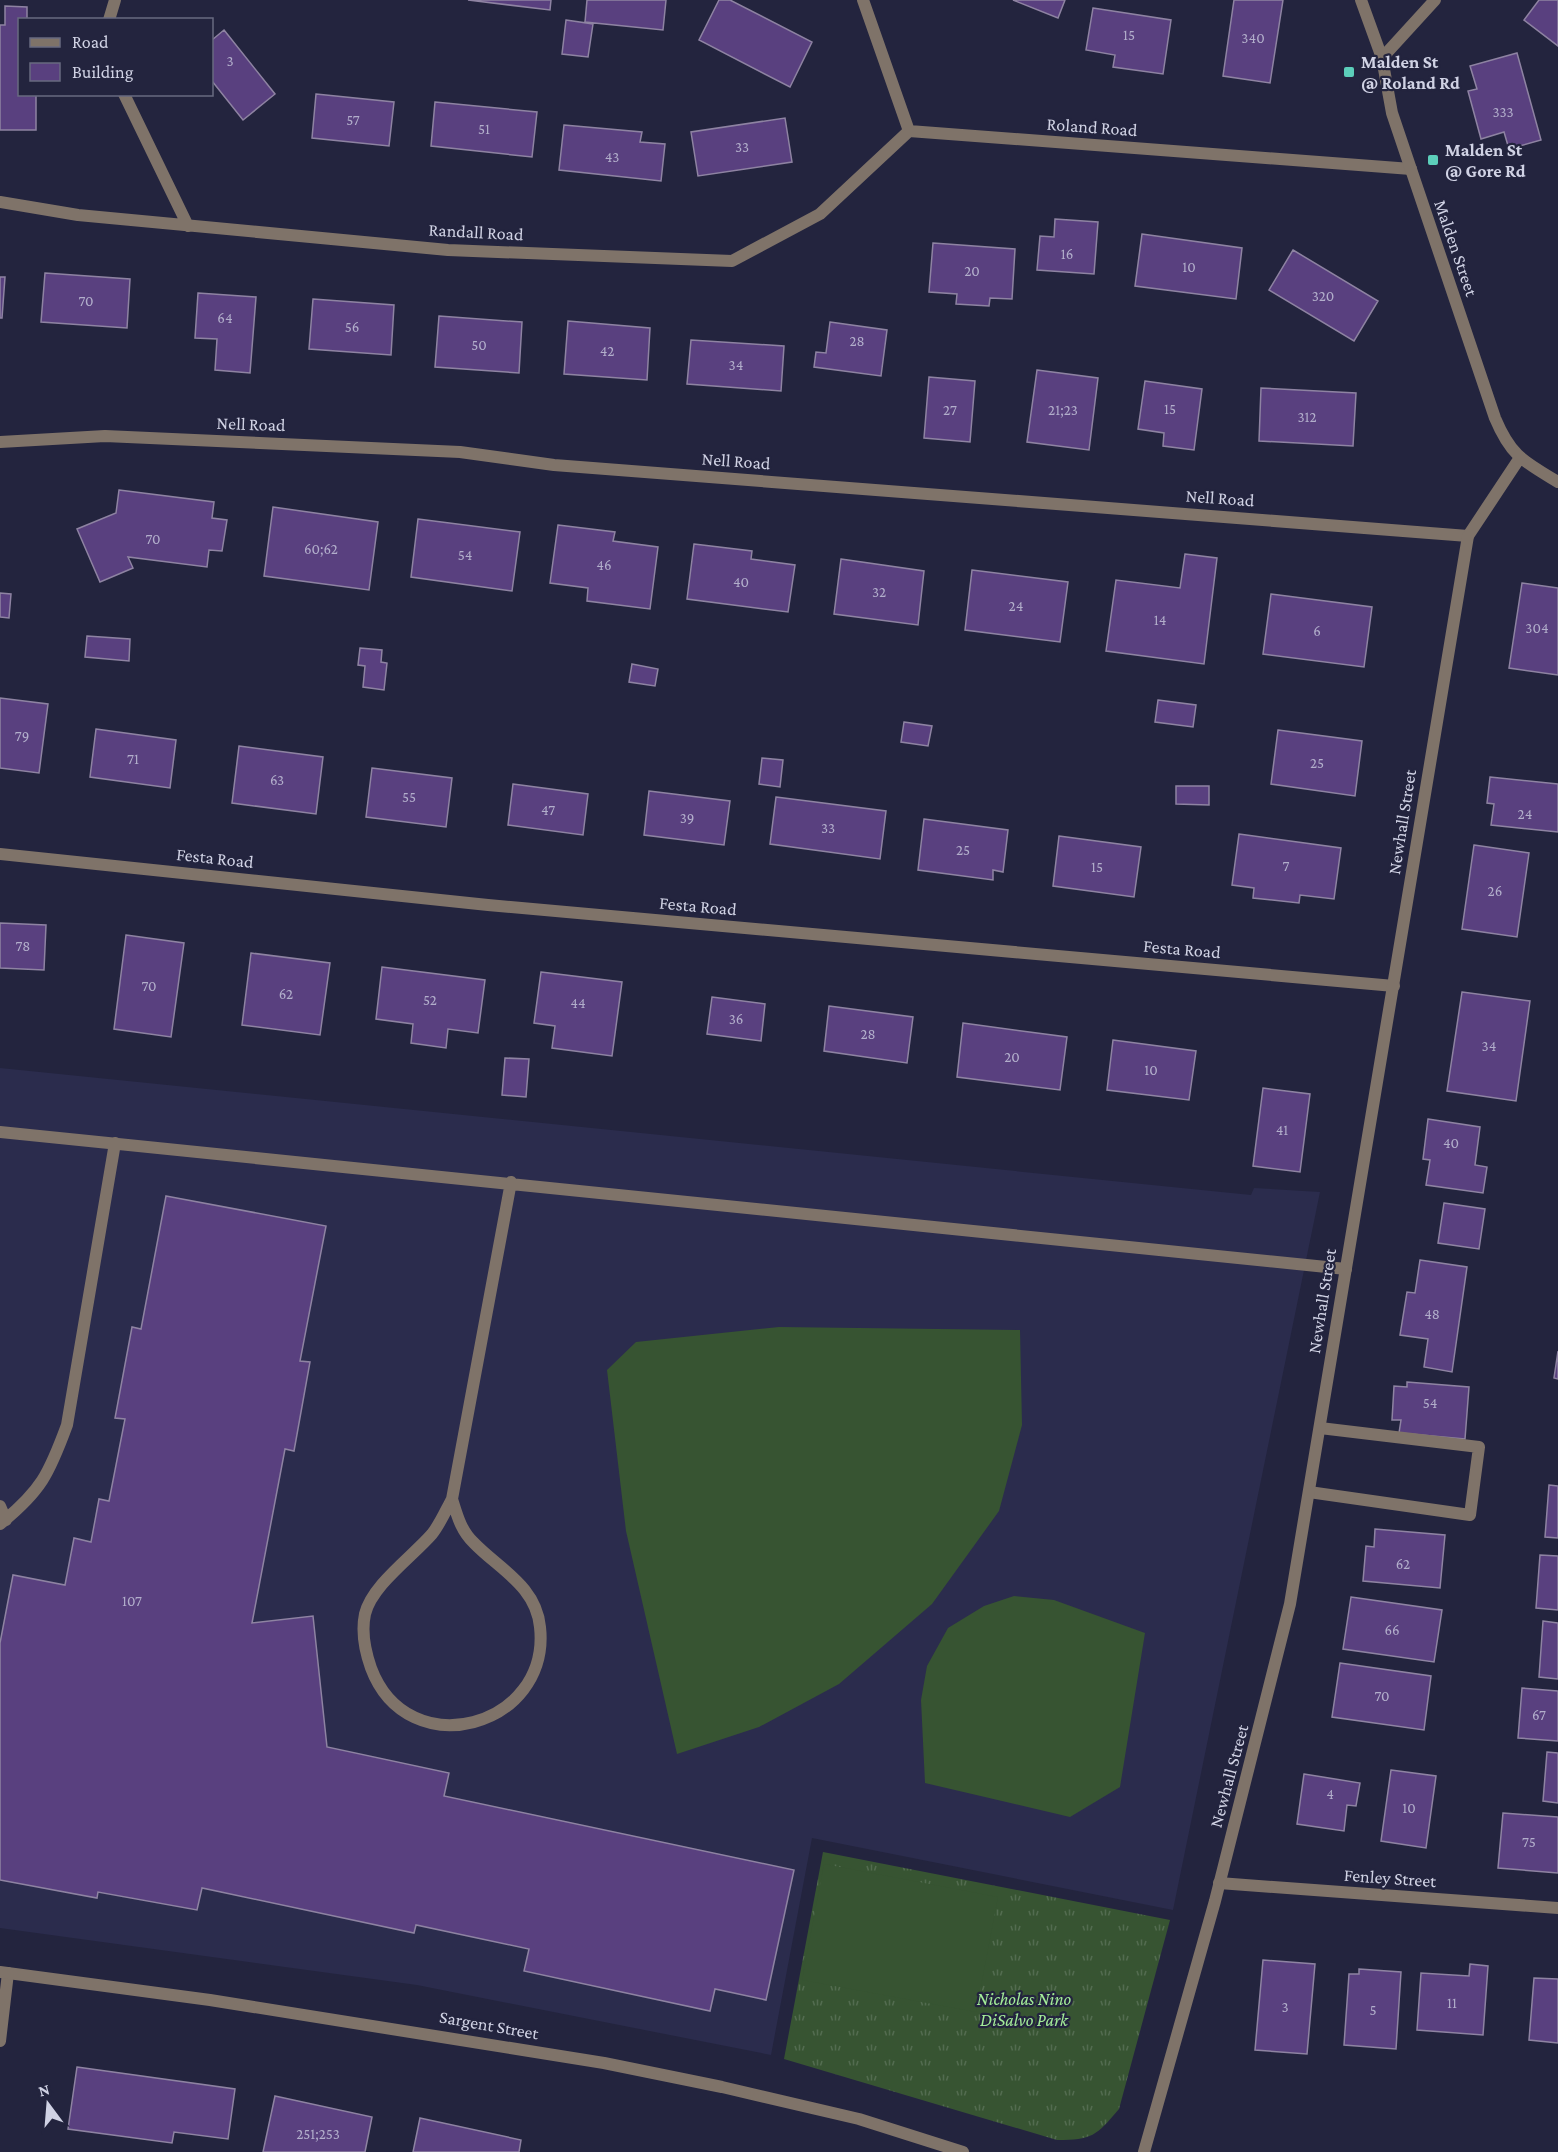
<svg xmlns="http://www.w3.org/2000/svg" width="1558" height="2152" font-family="'Crimson Pro',serif">
<style>
.built{fill:#2b2c4d}
.grass{fill:url(#grass-tufts)}
.pitch{fill:#375432}
.building{fill:#59407f;stroke:#8e83a2;stroke-width:1.5}
.lines{fill:none;stroke-linecap:round;stroke-linejoin:round}
.service{stroke:#7f7369;stroke-width:12}
.minor{stroke:#7f7369;stroke-width:12}
.tertiary{stroke:#7f7369;stroke-width:12}
.poi-dot{fill:#5cceba;stroke:#23243e;stroke-width:2}
.labels{text-anchor:middle;dominant-baseline:central;stroke-width:4.5;stroke-linejoin:round;paint-order:stroke}
.number-label{font-size:15px;fill:#b2aecb}
.poi-label{font-size:18px;font-weight:bold;fill:#d0d2e4;stroke:#23243e;text-anchor:start}
.street-label{font-size:18px;fill:#d0d2e4;stroke:#23243e}
.park-label{font-size:18px;font-style:italic;fill:#a3ec98;stroke:#23243e}
</style>
<defs>
<pattern id="grass-tufts" width="24" height="20" patternUnits="userSpaceOnUse" patternTransform="scale(1.5)"><rect width="24" height="20" fill="#375432"/><path d="M3 7l-1-3M5 7V3M7 7l1-3M15 17l-1-3M17 17v-4M19 17l1-3" fill="none" stroke="#536c50"/></pattern>
</defs>
<rect width="100%" height="100%" fill="#23243e"/>
<path class="built" d="M0,1068L1251,1195L1254,1188L1320,1192L1173,1910L812,1838L771,2055L417,1985L0,1928Z"/>
<path class="grass" d="M823,1852L1170,1920L1119,2109C1096,2136 1092,2140 1057,2140L784,2059Z"/>
<path class="pitch" d="M779,1327L1020,1330L1022,1425L999,1511L932,1604L839,1684L759,1727L677,1754L626,1531L607,1370L636,1342Z
M1014,1596L1054,1600L1145,1633L1120,1787L1070,1817L925,1783L921,1700L927,1666L948,1628L984,1606Z
M824,1864L998,1897L976,2012L802,1980Z"/>
<path class="building" d="M468,0H551L550,10Z
M587,0H666L663,30L585,22Z
M719,0H730L812,42L790,87L699,40Z
M1013,0H1065L1058,18Z
M1234,0H1283L1270,83L1223,76Z
M1539,0H1558V46L1524,20Z
M5,6L27,7V20H20V94H36V130H0V25H5Z
M1093,8L1171,20L1163,74L1113,67L1115,55L1086,50Z
M566,20L593,24L588,57L562,54Z
M224,30L275,94L243,120L212,81V40Z
M1517,53L1541,140L1509,149L1504,132L1481,139L1468,91L1477,89L1470,66Z
M316,94L394,102L389,146L312,138Z
M435,102L537,112L532,157L431,146Z
M785,118L792,162L698,176L691,132Z
M564,125L642,132L640,142L665,144L661,181L559,170Z
M1055,219L1098,222L1094,274L1037,270L1040,236L1054,237Z
M1142,234L1242,248L1236,299L1135,286Z
M933,243L1015,249L1012,299L990,298L989,306L956,304L957,294L929,292Z
M1293,250L1378,301L1354,341L1269,290Z
M45,273L130,279L127,328L41,322Z
M0,277H5L2,318H0Z
M198,293L256,297L250,373L215,370L217,339L195,338Z
M313,299L394,305L391,355L309,349Z
M439,316L522,322L519,373L435,367Z
M568,321L650,328L647,380L564,374Z
M830,322L887,330L881,376L814,367L816,352L826,353Z
M691,340L784,346L781,391L687,384Z
M1037,370L1098,378L1089,450L1027,442Z
M929,377L975,381L970,442L924,438Z
M1145,381L1202,389L1194,450L1163,446L1164,433L1138,429Z
M1261,388L1356,393L1353,446L1259,441Z
M119,490L214,502L212,518L227,520L222,551L209,550L207,567L128,557L133,568L100,582L77,529L116,513Z
M273,507L378,522L369,590L264,576Z
M418,519L520,532L512,591L411,577Z
M558,525L615,532L613,541L658,547L650,609L587,601L588,588L550,583Z
M694,544L752,551L751,559L795,565L788,612L687,599Z
M1185,554L1217,558L1204,664L1106,651L1116,580L1180,588Z
M841,559L924,571L918,625L834,614Z
M972,570L1068,582L1060,642L965,630Z
M1522,583L1558,588V675L1509,668Z
M0,593L11,594L9,618L0,617Z
M1271,594L1372,607L1364,667L1263,654Z
M87,636L130,639L129,661L85,657Z
M360,648L382,650L381,662L387,663L384,690L363,687L365,666L358,665Z
M632,664L658,669L655,686L629,682Z
M0,698L48,704L39,773L0,768Z
M1158,700L1196,705L1193,727L1155,722Z
M904,722L932,726L928,746L901,742Z
M96,729L176,740L170,788L90,777Z
M1278,730L1362,741L1355,796L1271,784Z
M239,746L323,757L316,814L232,803Z
M762,758L783,760L780,787L759,784Z
M372,768L452,778L446,827L366,817Z
M1490,777L1558,784V832L1491,825L1494,804L1487,803Z
M513,784L588,794L583,835L508,825Z
M1176,786H1209V805L1176,804Z
M649,791L730,801L724,845L644,835Z
M776,797L886,811L880,859L770,844Z
M924,819L1008,830L1003,872L993,870V880L918,870Z
M1239,834L1341,848L1334,899L1300,895L1299,903L1253,898L1254,888L1232,885Z
M1059,836L1141,847L1134,897L1053,886Z
M1474,845L1529,853L1517,937L1462,929Z
M0,923L46,925L44,970L0,968Z
M126,935L184,943L171,1037L114,1029Z
M251,953L330,963L320,1035L242,1025Z
M382,967L485,980L478,1033L448,1029L446,1048L411,1043L413,1024L376,1019Z
M541,972L622,982L612,1056L552,1048L555,1026L534,1023Z
M1462,992L1530,1001L1516,1101L1447,1091Z
M712,997L765,1004L761,1041L707,1034Z
M829,1006L913,1017L907,1063L824,1051Z
M963,1023L1067,1037L1060,1090L957,1077Z
M1113,1040L1196,1051L1189,1100L1107,1090Z
M505,1058L529,1059L526,1097L502,1095Z
M1263,1088L1310,1094L1300,1172L1253,1166Z
M1428,1119L1480,1127L1475,1165L1487,1167L1483,1193L1426,1185L1430,1160L1423,1159Z
M166,1196L326,1226L300,1361L310,1362L294,1451L285,1449L252,1623L313,1616L327,1747L449,1773L444,1796L794,1870L766,2000L715,1989L710,2011L524,1971L529,1949L416,1925L414,1933L202,1888L197,1910L98,1892L97,1898L0,1880V1643L13,1575L65,1585L74,1538L91,1542L99,1499L109,1501L125,1419L115,1418L132,1327L141,1329Z
M1444,1203L1485,1209L1479,1249L1438,1243Z
M1420,1260L1467,1267L1452,1372L1424,1367L1428,1339L1400,1335L1407,1292L1415,1293Z
M1558,1351V1379L1554,1378Z
M1407,1382L1469,1387L1465,1439L1399,1433L1401,1420H1392L1394,1386L1407,1387Z
M1549,1485L1558,1486V1538L1545,1537Z
M1375,1529L1445,1535L1440,1588L1363,1581L1366,1546L1374,1547Z
M1540,1555L1558,1556V1610L1536,1608Z
M1351,1597L1442,1610L1434,1662L1343,1649Z
M1543,1621L1558,1623V1679L1539,1677Z
M1340,1663L1431,1676L1424,1730L1332,1717Z
M1522,1688L1558,1691V1741L1518,1738Z
M1547,1752L1558,1753V1803L1543,1801Z
M1391,1770L1436,1776L1426,1848L1381,1841Z
M1304,1774L1360,1783L1356,1806L1347,1805L1344,1831L1297,1824Z
M1503,1813L1558,1817V1873L1498,1868Z
M1263,1960L1315,1964L1307,2054L1255,2050Z
M1470,1964L1488,1966L1483,2035L1417,2030L1421,1973L1469,1976Z
M1359,1969L1401,1972L1396,2049L1344,2045L1349,1974H1359Z
M1534,1978L1558,1979V2043L1529,2040Z
M77,2067L235,2089L228,2139L174,2132L172,2143L68,2129Z
M275,2096L372,2117L365,2152H263Z
M420,2118L521,2140L519,2152H413Z"/>
<g class="lines">
<path class="service" d="M0,1132L1346,1269
M1309,1492L1470,1515L1479,1447L1320,1428
M452,1499C457,1515 461,1531 474,1543C499,1569 536,1586 540,1627C551,1727 408,1767 371,1668C365,1651 361,1633 365,1614C372,1585 412,1557 432,1534C440,1524 446,1510 452,1499L511,1182
M0,1506L6,1520
M0,1524C41,1491 49,1474 67,1425L115,1143"/>
<path class="minor" d="M863,0L909,131L1411,169
M109,20L115,0
M1382,58L1435,0
M124,94L188,226
M0,202L78,215L448,250L732,261L820,214L909,131
M0,442L105,436L460,452L554,465L1468,536
M0,854L488,905L1394,986
M1219,1883L1558,1908
M0,2041L8,1973"/>
<path class="tertiary" d="M1361,0L1382,58L1392,113L1495,418C1511,456 1523,461 1558,482
M0,1972L210,2000L604,2063L722,2087L859,2119L963,2152
M1144,2152L1215,1901L1290,1604L1468,536L1519,459"/>
</g>
<g class="poi-dot">
<rect x="1343" y="66" width="12" height="12" rx="3"/>
<rect x="1427" y="154" width="12" height="12" rx="3"/>
</g>
<g class="labels">
<g class="number-label">
<text x="1129" y="35">15</text>
<text x="1253" y="38">340</text>
<text x="230" y="61">3</text>
<text x="1503" y="112">333</text>
<text x="353" y="120">57</text>
<text x="484" y="129">51</text>
<text x="742" y="147">33</text>
<text x="612" y="157">43</text>
<text x="1067" y="254">16</text>
<text x="1189" y="267">10</text>
<text x="972" y="271">20</text>
<text x="1323" y="296">320</text>
<text x="86" y="301">70</text>
<text x="225" y="318">64</text>
<text x="352" y="327">56</text>
<text x="857" y="341">28</text>
<text x="479" y="345">50</text>
<text x="607" y="351">42</text>
<text x="736" y="365">34</text>
<text x="1170" y="409">15</text>
<text x="950" y="410">27</text>
<text x="1063" y="410">21;23</text>
<text x="1307" y="417">312</text>
<text x="153" y="539">70</text>
<text x="321" y="549">60;62</text>
<text x="465" y="555">54</text>
<text x="604" y="565">46</text>
<text x="741" y="582">40</text>
<text x="879" y="592">32</text>
<text x="1016" y="606">24</text>
<text x="1160" y="620">14</text>
<text x="1537" y="628">304</text>
<text x="1317" y="631">6</text>
<text x="22" y="736">79</text>
<text x="133" y="759">71</text>
<text x="1317" y="763">25</text>
<text x="277" y="780">63</text>
<text x="409" y="797">55</text>
<text x="548" y="810">47</text>
<text x="1525" y="814">24</text>
<text x="687" y="818">39</text>
<text x="828" y="828">33</text>
<text x="963" y="850">25</text>
<text x="1286" y="866">7</text>
<text x="1097" y="867">15</text>
<text x="1495" y="891">26</text>
<text x="23" y="946">78</text>
<text x="149" y="986">70</text>
<text x="286" y="994">62</text>
<text x="430" y="1000">52</text>
<text x="578" y="1003">44</text>
<text x="736" y="1019">36</text>
<text x="868" y="1034">28</text>
<text x="1489" y="1046">34</text>
<text x="1012" y="1057">20</text>
<text x="1151" y="1070">10</text>
<text x="1282" y="1130">41</text>
<text x="1451" y="1143">40</text>
<text x="1432" y="1314">48</text>
<text x="1430" y="1403">54</text>
<text x="1403" y="1564">62</text>
<text x="132" y="1601">107</text>
<text x="1392" y="1630">66</text>
<text x="1382" y="1696">70</text>
<text x="1539" y="1715">67</text>
<text x="1330" y="1794">4</text>
<text x="1409" y="1808">10</text>
<text x="1529" y="1842">75</text>
<text x="1452" y="2003">11</text>
<text x="1285" y="2007">3</text>
<text x="1373" y="2010">5</text>
<text x="318" y="2134">251;253</text>
</g>
<g class="poi-label">
<text x="1361" y="62">Malden St<tspan x="1361" dy="21">@ Roland Rd</tspan></text>
<text x="1445" y="150">Malden St<tspan x="1445" dy="21">@ Gore Rd</tspan></text>
</g>
<g class="street-label">
<text transform="translate(1092 127) rotate(4)">Roland Road</text>
<text transform="translate(476 232) rotate(3)">Randall Road</text>
<text transform="translate(1456 248) rotate(71)">Malden Street</text>
<text transform="translate(251 424) rotate(2)">Nell Road</text>
<text transform="translate(736 461) rotate(4)">Nell Road</text>
<text transform="translate(1220 498) rotate(4)">Nell Road</text>
<text transform="translate(1402 822) rotate(-81)">Newhall Street</text>
<text transform="translate(215 858) rotate(6)">Festa Road</text>
<text transform="translate(698 906) rotate(5)">Festa Road</text>
<text transform="translate(1182 949) rotate(5)">Festa Road</text>
<text transform="translate(1322 1301) rotate(-81)">Newhall Street</text>
<text transform="translate(1229 1776) rotate(-75)">Newhall Street</text>
<text transform="translate(1390 1878) rotate(4)">Fenley Street</text>
<text transform="translate(489 2025) rotate(10)">Sargent Street</text>
</g>
<g class="park-label">
<text x="1024" y="1999">Nicholas Nino<tspan x="1024" dy="21">DiSalvo Park</tspan></text>
</g>
</g>
<rect x="18" y="18" width="195" height="78" fill="#23243e" stroke="#686a80" stroke-width="1.5"/>
<rect x="30" y="38" width="30" height="9" fill="#7f7369" stroke="#686a80" stroke-width="1.5"/>
<text x="72" y="48" font-size="18" fill="#d0d2e4">Road</text>
<rect x="30" y="63" width="30" height="18" fill="#59407f" stroke="#686a80" stroke-width="1.5"/>
<text x="72" y="78" font-size="18" fill="#d0d2e4">Building</text>
<g transform="translate(48 2104) rotate(344)" stroke="#23243e" stroke-width="4.5" paint-order="stroke">
<path d="M0-4.5L10 22L0 15L-10 22Z" fill="#d0d2e4"/>
<text y="-9" font-size="16" font-weight="bold" text-anchor="middle" fill="#d0d2e4">N</text>
</g>
</svg>
